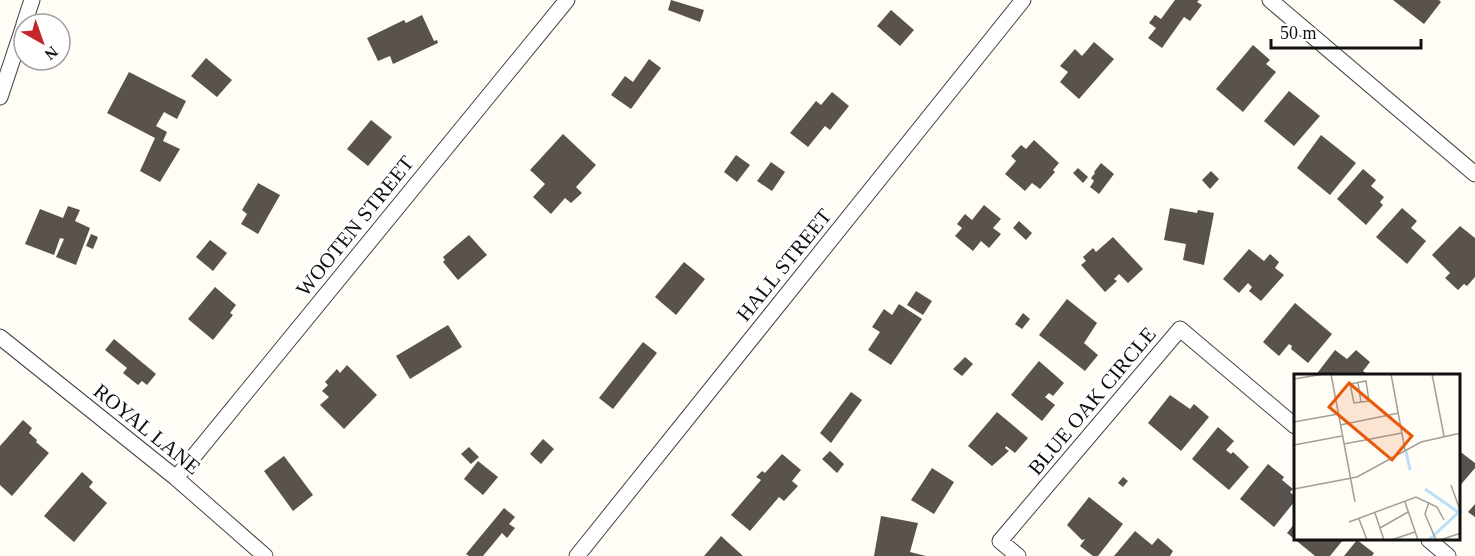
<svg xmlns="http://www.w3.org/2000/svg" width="1475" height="556" font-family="'Times New Roman',serif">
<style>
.building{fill:#5a524d}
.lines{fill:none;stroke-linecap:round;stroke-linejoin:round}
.minor-casing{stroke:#444;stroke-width:17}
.minor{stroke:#fff;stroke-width:15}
.labels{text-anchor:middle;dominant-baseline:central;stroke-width:6;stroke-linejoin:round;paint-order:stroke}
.street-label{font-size:21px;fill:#111;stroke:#fff}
.inset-river{fill:none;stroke:#b9e0f7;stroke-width:3}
.inset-road{fill:none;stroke:#a09f9a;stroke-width:1.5}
.view{fill:#e8590c;fill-opacity:0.15;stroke:#e8590c;stroke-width:3}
.inset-edge{fill:none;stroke:#111;stroke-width:3}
</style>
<rect width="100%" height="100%" fill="#fffdf5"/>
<path class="building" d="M671,0L704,10L700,22L668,10Z
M1175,0H1199L1197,2L1202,5L1190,21L1184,17L1162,48L1148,38L1156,28L1149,23L1155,15L1161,19Z
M1393,0H1439L1441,2L1424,24Z
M891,10L914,30L900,46L877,26Z
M422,15L434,41L437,40L438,43L393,64L390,56L378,61L367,38L404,20L406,23Z
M1094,42L1114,59L1079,99L1060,82L1068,72L1060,66L1075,49L1082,56Z
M1253,45L1270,60L1266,64L1276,72L1243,112L1216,89Z
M206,58L232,80L217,97L191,76Z
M649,59L661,68L631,109L611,95L625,76L633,82Z
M129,72L186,101L177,119L164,112L156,126L167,132L163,141L180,149L160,182L140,171L155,138L107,113Z
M1289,91L1320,116L1294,146L1264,121Z
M832,92L849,106L830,130L825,126L808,147L790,133L816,101L821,105Z
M371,120L392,137L368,166L347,149Z
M563,134L596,165L576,187L582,193L571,203L565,198L551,214L533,197L545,184L530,170Z
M1321,135L1356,163L1330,195L1297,168Z
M1034,140L1059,163L1053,170L1055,172L1040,189L1032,183L1025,191L1005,174L1016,161L1011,156L1021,145L1026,149Z
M736,155L750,165L737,182L724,172Z
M771,162L785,172L772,191L757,181Z
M1101,163L1114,174L1099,194L1090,187L1094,181L1091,178L1095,173L1094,172Z
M1078,168L1088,177L1083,183L1073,173Z
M1363,169L1376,180L1371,186L1384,197L1380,202L1383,205L1366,225L1337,199Z
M1211,171L1219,179L1210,189L1202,180Z
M258,183L280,195L258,234L241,224L247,214L242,210Z
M984,205L1001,219L993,228L1001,234L989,248L981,241L973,251L955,236L962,228L957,224L965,214L972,220Z
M68,206L80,210L75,221L90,228L76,265L56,257L64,239L60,238L54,255L25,244L40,209L63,218Z
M1170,208L1197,213L1198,210L1214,213L1204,265L1183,260L1186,244L1164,240Z
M1402,208L1417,221L1411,228L1426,241L1407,264L1376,237Z
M1019,221L1032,233L1026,240L1013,228Z
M1460,226L1475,238V277L1467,286L1464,284L1458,290L1445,278L1450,273L1432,255Z
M91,234L98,237L93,249L86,246Z
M469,235L487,255L458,280L443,262L445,260L443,257Z
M1113,237L1143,269L1128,283L1119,274L1114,279L1117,281L1105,292L1081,265L1086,261L1083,257L1093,248L1096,252Z
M210,240L227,253L213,271L196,257Z
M1249,249L1264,261L1270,254L1279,262L1275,268L1284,275L1261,301L1249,291L1252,287L1248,283L1239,293L1223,279Z
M684,262L705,279L676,315L655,297Z
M215,287L236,305L230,313L233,315L213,340L188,319Z
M916,291L932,301L923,315L907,305Z
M1067,299L1097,323L1084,343L1098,355L1085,371L1039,335Z
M1295,303L1332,334L1308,363L1291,349L1292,346L1289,344L1279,356L1263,342Z
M899,304L922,319L891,365L868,350L880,332L872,327L884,309L892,315Z
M1023,313L1030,319L1022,329L1015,324Z
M448,325L462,347L410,379L396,356Z
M114,339L156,374L147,385L142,381L138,385L123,373L127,368L105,350Z
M643,342L657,353L613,409L599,398Z
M1335,350L1347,359L1356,350L1370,362L1363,371L1369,376H1315Z
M965,357L973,364L962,376L953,369Z
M1039,361L1064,383L1053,396L1049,393L1045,397L1055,405L1042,421L1011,395Z
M347,365L377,395L344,429L320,405L329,397L322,391L328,385L325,382L337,369L340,373Z
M851,392L862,400L831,443L820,433Z
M1170,395L1190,409L1194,404L1209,417L1181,451L1148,423Z
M997,412L1028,438L1015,453L1006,446L1005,448L1009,451L992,466L968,446Z
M23,420L32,428L29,433L37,440L36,442L49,453L12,496L0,485V446Z
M1218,427L1234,441L1226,450L1231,454L1233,452L1249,467L1229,490L1192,459Z
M543,439L554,449L541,464L530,454Z
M469,447L479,457L471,464L461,454Z
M1458,450L1475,463V468L1458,488Z
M830,451L844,464L837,473L822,459Z
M782,454L801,470L792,481L798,486L784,501L779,497L750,531L731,515L761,480L756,477L762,471L765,473Z
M284,456L313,495L293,511L264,471Z
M478,461L498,477L483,495L464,479Z
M1268,464L1284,477L1282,480L1293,489L1290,492L1295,497V501L1274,527L1240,499Z
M932,468L954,482L934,514L911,500Z
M82,472L93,482L89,487L107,503L74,542L44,516Z
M1123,477L1128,481L1123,487L1118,483Z
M1089,497L1123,524L1098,556H1093L1080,546L1085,539L1082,540L1067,525Z
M1475,504V517L1468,512Z
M504,508L515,517L509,524L515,528L507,538L502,533L483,556H469L466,554Z
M881,516L918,523L910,552L926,556H874Z
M1295,523V540H1343L1330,556H1315L1287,533Z
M1135,531L1152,545L1158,538L1173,551L1170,556H1114Z
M721,536L743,556H704Z
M1357,540L1374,553L1372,556H1344Z"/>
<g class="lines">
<defs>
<path id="minor" d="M1270,0L1475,174
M24,24L32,0
M0,97L24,25
M0,337L176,478L265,556
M176,478L567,0
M1429,540L1448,556
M577,556L1023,0
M1018,556L1000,541L1180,329L1295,426"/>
</defs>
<use href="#minor" class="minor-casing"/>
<use href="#minor" class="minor"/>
</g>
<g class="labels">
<g class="street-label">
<text transform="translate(355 226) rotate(-51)">WOOTEN STREET</text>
<text transform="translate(784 265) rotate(-51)">HALL STREET</text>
<text transform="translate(1092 401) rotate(-50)">BLUE OAK CIRCLE</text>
<text transform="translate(147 429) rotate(39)">ROYAL LANE</text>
</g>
</g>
<g transform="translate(1294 374)">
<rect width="166" height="166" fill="#fffdf5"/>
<path class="inset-river" d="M112,77L116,96M131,115L164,138M135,166L167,136"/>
<path class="inset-road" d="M37,0L61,128M97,0L111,76M138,0L150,62M0,5L30,0M72,7L75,27L60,29L56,10ZM64,9L67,28M0,48L44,40M46,51L105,39M50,70L108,59M0,71L48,62M157,111L167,139M0,115L63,103L127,68L167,59M111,128L124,166M135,128L131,140L142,166M81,139L90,166M65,145L73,166M55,148L122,123L143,133L150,146M86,154L114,138M97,166L121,158M146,166L167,159"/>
<path class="view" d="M55,9L118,62L98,86L35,33Z"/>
<rect width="166" height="166" class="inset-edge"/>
</g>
<g transform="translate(42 42) rotate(140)"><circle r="28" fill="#ffffff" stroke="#a0a0a0" stroke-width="1.5"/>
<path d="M0-4.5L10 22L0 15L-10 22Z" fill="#c4262e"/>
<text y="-9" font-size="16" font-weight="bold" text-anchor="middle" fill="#111111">N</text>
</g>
<path d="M1271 39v9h150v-9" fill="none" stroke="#111111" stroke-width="3"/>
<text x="1280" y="39" font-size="18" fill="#111111" stroke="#ffffff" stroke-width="4.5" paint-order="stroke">50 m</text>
</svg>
